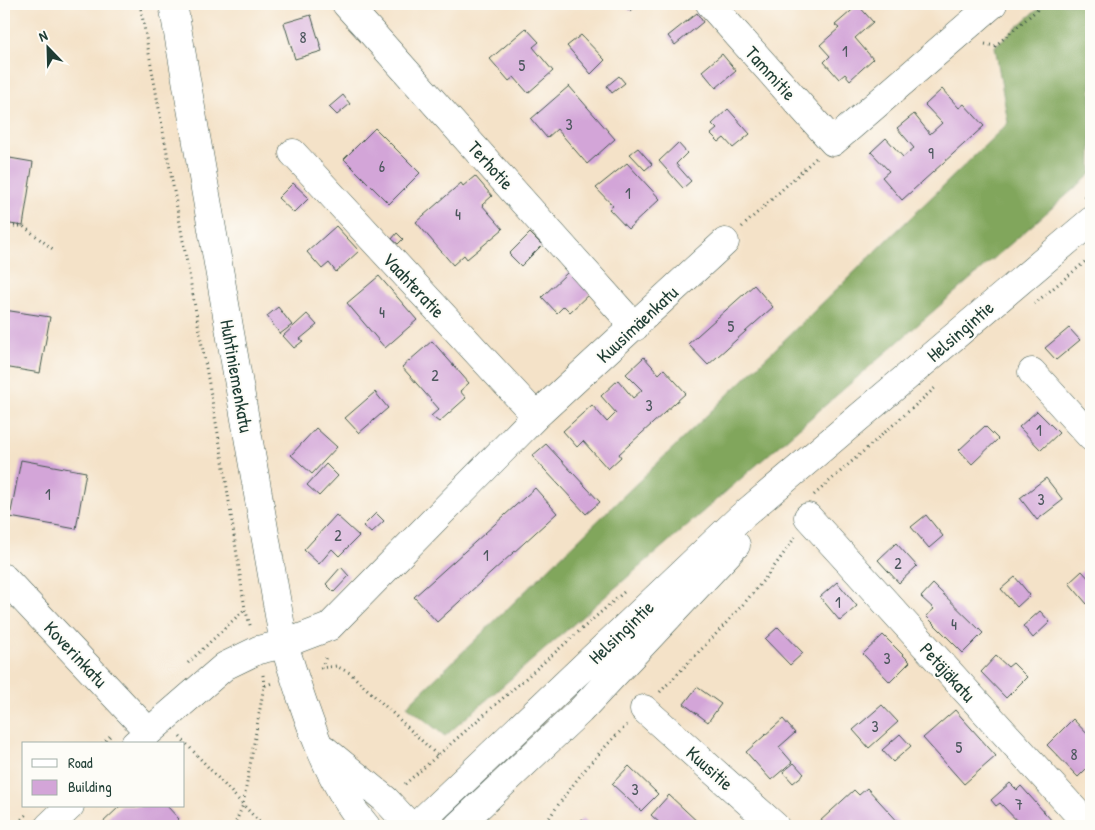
<svg xmlns="http://www.w3.org/2000/svg" width="1095" height="830" font-family="'Patrick Hand',sans-serif">
<style>
.forest{fill:#81a65c;stroke:#507248}
.building{fill:#d3a5d8}
.lines{fill:none;stroke-linecap:round;stroke-linejoin:round}
.minor-casing{stroke:#3f564a;stroke-width:29}
.major-casing{stroke:#3f564a;stroke-width:29}
.path{stroke:#3f564a;stroke-width:3;stroke-dasharray:1 4;stroke-linecap:butt}
.minor{stroke:#fff;stroke-width:28}
.major{stroke:#fff;stroke-width:28}
.labels{text-anchor:middle;dominant-baseline:central;stroke-width:4;stroke-linejoin:round;paint-order:stroke}
.number-label{font-size:16px;fill:#4c575d}
.street-label{font-size:19px;fill:#1f3d34;stroke:#fdfcf7}
</style>
<rect width="100%" height="100%" fill="#fdfcf7"/>
<filter id="ink" filterUnits="userSpaceOnUse"><feTurbulence type="fractalNoise" baseFrequency=".02" numOctaves="2"/><feDisplacementMap in="SourceGraphic" scale="10" xChannelSelector="R" yChannelSelector="G"/><feConvolveMatrix kernelMatrix="1 2 1 2 8 2 1 2 1" color-interpolation-filters="sRGB"/></filter>
<filter id="wash" filterUnits="userSpaceOnUse"><feTurbulence type="fractalNoise" baseFrequency=".0096" numOctaves="4" result="noise"/><feDisplacementMap in="SourceGraphic" scale="20" xChannelSelector="R" yChannelSelector="G"/><feGaussianBlur stdDeviation="1.12" result="paint"/><feColorMatrix in="noise" values="0 0 0 0 0 0 0 0 0 0 0 0 0 0 0 0 0 1.4 0 .05"/><feComposite in="paint" operator="in"/></filter>
<g filter="url(#wash)">
<rect width="100%" height="100%" fill="#f4e2c8"/>
<path class="forest" d="M1044,4H1091V174L445,736L407,706L1008,123L995,46Z"/>
<g id="blocks">
<path class="building" d="M4,4L8,5L5,25H4Z
M623,4H638L630,11Z
M858,5L873,22L855,38L873,59L850,80L845,74L839,79L824,62L830,56L820,45L839,28L835,25Z
M697,13L703,22L675,45L668,36Z
M311,15L322,51L295,59L284,23Z
M526,28L539,42L533,47L553,71L528,93L514,77L509,81L490,59Z
M581,35L605,60L591,74L567,46Z
M722,54L736,71L716,88L702,71Z
M619,76L625,83L612,93L607,86Z
M569,86L615,139L587,164L557,129L547,138L531,119Z
M942,89L959,108L964,104L984,126L902,200L882,177L889,171L871,152L886,138L903,157L914,148L897,128L914,114L930,134L942,123L925,105Z
M343,95L350,104L337,115L329,107Z
M728,109L750,134L733,148L724,138L719,142L711,134L717,129L712,124Z
M375,128L420,173L389,204L344,159Z
M678,143L687,153L676,164L691,181L683,188L659,161Z
M638,148L652,164L645,170L630,154Z
M4,157L33,162L23,226L4,223Z
M627,163L660,199L628,229L609,209L613,206L596,188Z
M475,176L492,196L482,205L503,229L467,259L464,255L453,265L416,222L461,183L463,186Z
M293,183L309,198L294,213L278,198Z
M336,226L359,251L336,272L329,263L322,269L307,252Z
M397,233L403,239L398,244L392,239Z
M530,233L542,245L521,266L509,254Z
M569,271L590,293L570,312L564,306L557,313L542,297Z
M379,276L417,320L385,348L347,303Z
M754,285L773,307L708,365L688,344Z
M278,307L292,325L280,334L267,316Z
M4,310L50,317L40,373L4,367Z
M307,314L317,325L300,339L303,341L294,348L283,336Z
M1069,328L1080,340L1056,360L1045,348Z
M432,341L469,383L460,391L466,398L439,422L431,416L439,409L402,367Z
M644,357L659,374L664,369L686,393L619,454L621,457L608,469L583,441L577,447L563,431L592,405L607,422L616,413L601,396L618,380L633,398L642,390L626,374Z
M375,392L388,408L359,433L345,418Z
M1037,411L1059,433L1041,450L1019,427Z
M985,426L998,439L972,464L959,450Z
M316,428L337,447L312,474L291,455Z
M546,444L600,502L586,514L532,456Z
M21,460L86,472L76,529L10,517Z
M326,464L338,476L319,496L307,485Z
M1046,478L1063,500L1037,520L1020,498Z
M535,488L557,513L437,622L414,597Z
M376,513L384,521L371,533L363,526Z
M336,515L359,536L339,556L332,549L319,564L304,550Z
M926,515L943,536L929,548L911,527Z
M896,543L917,566L899,583L878,560Z
M341,567L349,576L334,592L326,584Z
M1082,571L1091,581V600L1087,604L1069,583Z
M1015,577L1030,595L1017,607L1001,589Z
M837,582L857,606L840,621L820,597Z
M933,584L983,633L963,653L926,616L934,609L921,597Z
M1040,611L1050,622L1033,638L1023,626Z
M778,627L803,653L790,665L765,639Z
M883,635L910,662L890,682L863,654Z
M996,656L1008,667L1013,663L1027,677L1006,698L981,672Z
M697,687L721,704L708,722L684,704Z
M882,705L898,722L869,748L853,730Z
M955,710L996,756L964,784L923,738Z
M783,719L795,733L779,747L792,762L771,780L746,752Z
M1073,719L1091,738V764L1078,777L1047,745Z
M900,734L911,746L893,762L882,750Z
M794,763L804,774L793,783L783,772Z
M629,766L658,794L641,811L612,784Z
M1010,783L1017,790L1021,786L1053,822L1048,826H1022L1000,803L996,806L991,800Z
M867,788L902,826H860L854,820L848,826H822L819,822L854,790L859,795Z
M669,795L701,825L699,826H663L651,815Z
M120,806H167L179,819L172,826H99Z
M582,819L590,826H576Z"/>
</g>
</g>
<g filter="url(#ink)">
<use href="#blocks" fill-opacity="0" stroke="#3f564a" stroke-width="1"/>
<g class="lines">
<defs>
<path id="minor" d="M173,4L284,644C303,704 324,778 366,826
M346,4L635,327
M710,4L833,142L993,4
M293,153L536,416
M1032,372L1091,437
M808,517L1089,826
M4,578L148,731
M644,709L775,826
M135,744L225,666L258,650L284,644L329,627L536,416L725,242
M324,749L386,800L410,826
M49,826L70,806"/>
<path id="major" d="M416,826L741,517L1091,221
M458,826L580,711L736,545"/>
</defs>
<use href="#minor" class="minor-casing"/>
<use href="#major" class="major-casing"/>
<path class="path" d="M140,4L223,461L245,609L251,628
M985,44L995,46L1044,4
M1084,197L1091,191
M4,226H23L54,250
M742,227L816,158
M1034,304L1091,257
M814,495L936,387
M188,663L245,609
M320,668L336,666L350,673L438,756
M321,668L327,655
M263,675L264,686
M660,692C707,643 758,594 795,537
M180,737L263,826
M102,744L112,734
M405,784L624,592
M14,826L26,815
M234,826L243,805L264,686L272,683
M544,826C568,789 595,755 627,725"/>
<use href="#minor" class="minor"/>
<use href="#major" class="major"/>
</g>
</g>
<g class="labels">
<g class="number-label">
<text x="303" y="37">8</text>
<text x="845" y="51">1</text>
<text x="522" y="65">5</text>
<text x="569" y="124">3</text>
<text x="931" y="153">9</text>
<text x="382" y="166">6</text>
<text x="628" y="193">1</text>
<text x="458" y="214">4</text>
<text x="382" y="312">4</text>
<text x="731" y="326">5</text>
<text x="435" y="375">2</text>
<text x="649" y="405">3</text>
<text x="1039" y="430">1</text>
<text x="48" y="494">1</text>
<text x="1041" y="499">3</text>
<text x="338" y="535">2</text>
<text x="486" y="555">1</text>
<text x="898" y="563">2</text>
<text x="838" y="602">1</text>
<text x="954" y="624">4</text>
<text x="887" y="658">3</text>
<text x="875" y="726">3</text>
<text x="959" y="747">5</text>
<text x="1074" y="754">8</text>
<text x="635" y="789">3</text>
<text x="1019" y="804">7</text>
</g>
<g class="street-label">
<text transform="translate(771 73) rotate(48)">Tammitie</text>
<text transform="translate(491 165) rotate(48)">Terhotie</text>
<text transform="translate(414 285) rotate(47)">Vaahteratie</text>
<text transform="translate(637 324) rotate(-43)">Kuusimäenkatu</text>
<text transform="translate(960 331) rotate(-41)">Helsingintie</text>
<text transform="translate(237 376) rotate(80)">Huhtiniemenkatu</text>
<text transform="translate(621 632) rotate(-44)">Helsingintie</text>
<text transform="translate(76 654) rotate(47)">Koverinkatu</text>
<text transform="translate(948 672) rotate(48)">Petäjäkatu</text>
<text transform="translate(710 768) rotate(42)">Kuusitie</text>
</g>
</g>
<rect width="1095" height="830" fill="none" stroke="#fdfcf7" stroke-width="20"/>
<rect x="22" y="742" width="162" height="65" fill="#fdfcf7" stroke="#a4b0a9"/>
<rect x="32" y="759" width="25" height="8" fill="#ffffff" stroke="#a4b0a9"/>
<text x="68" y="768" font-size="15" fill="#1f3d34">Road</text>
<rect x="32" y="780" width="25" height="15" fill="#d3a5d8" stroke="#a4b0a9"/>
<text x="68" y="792" font-size="15" fill="#1f3d34">Building</text>
<g transform="translate(48 48) rotate(337)" stroke="#fdfcf7" stroke-width="4" paint-order="stroke">
<path d="M0-4L9 19L0 12L-9 19Z" fill="#1f3d34"/>
<text y="-8" font-size="14" font-weight="bold" text-anchor="middle" fill="#1f3d34">N</text>
</g>
</svg>
